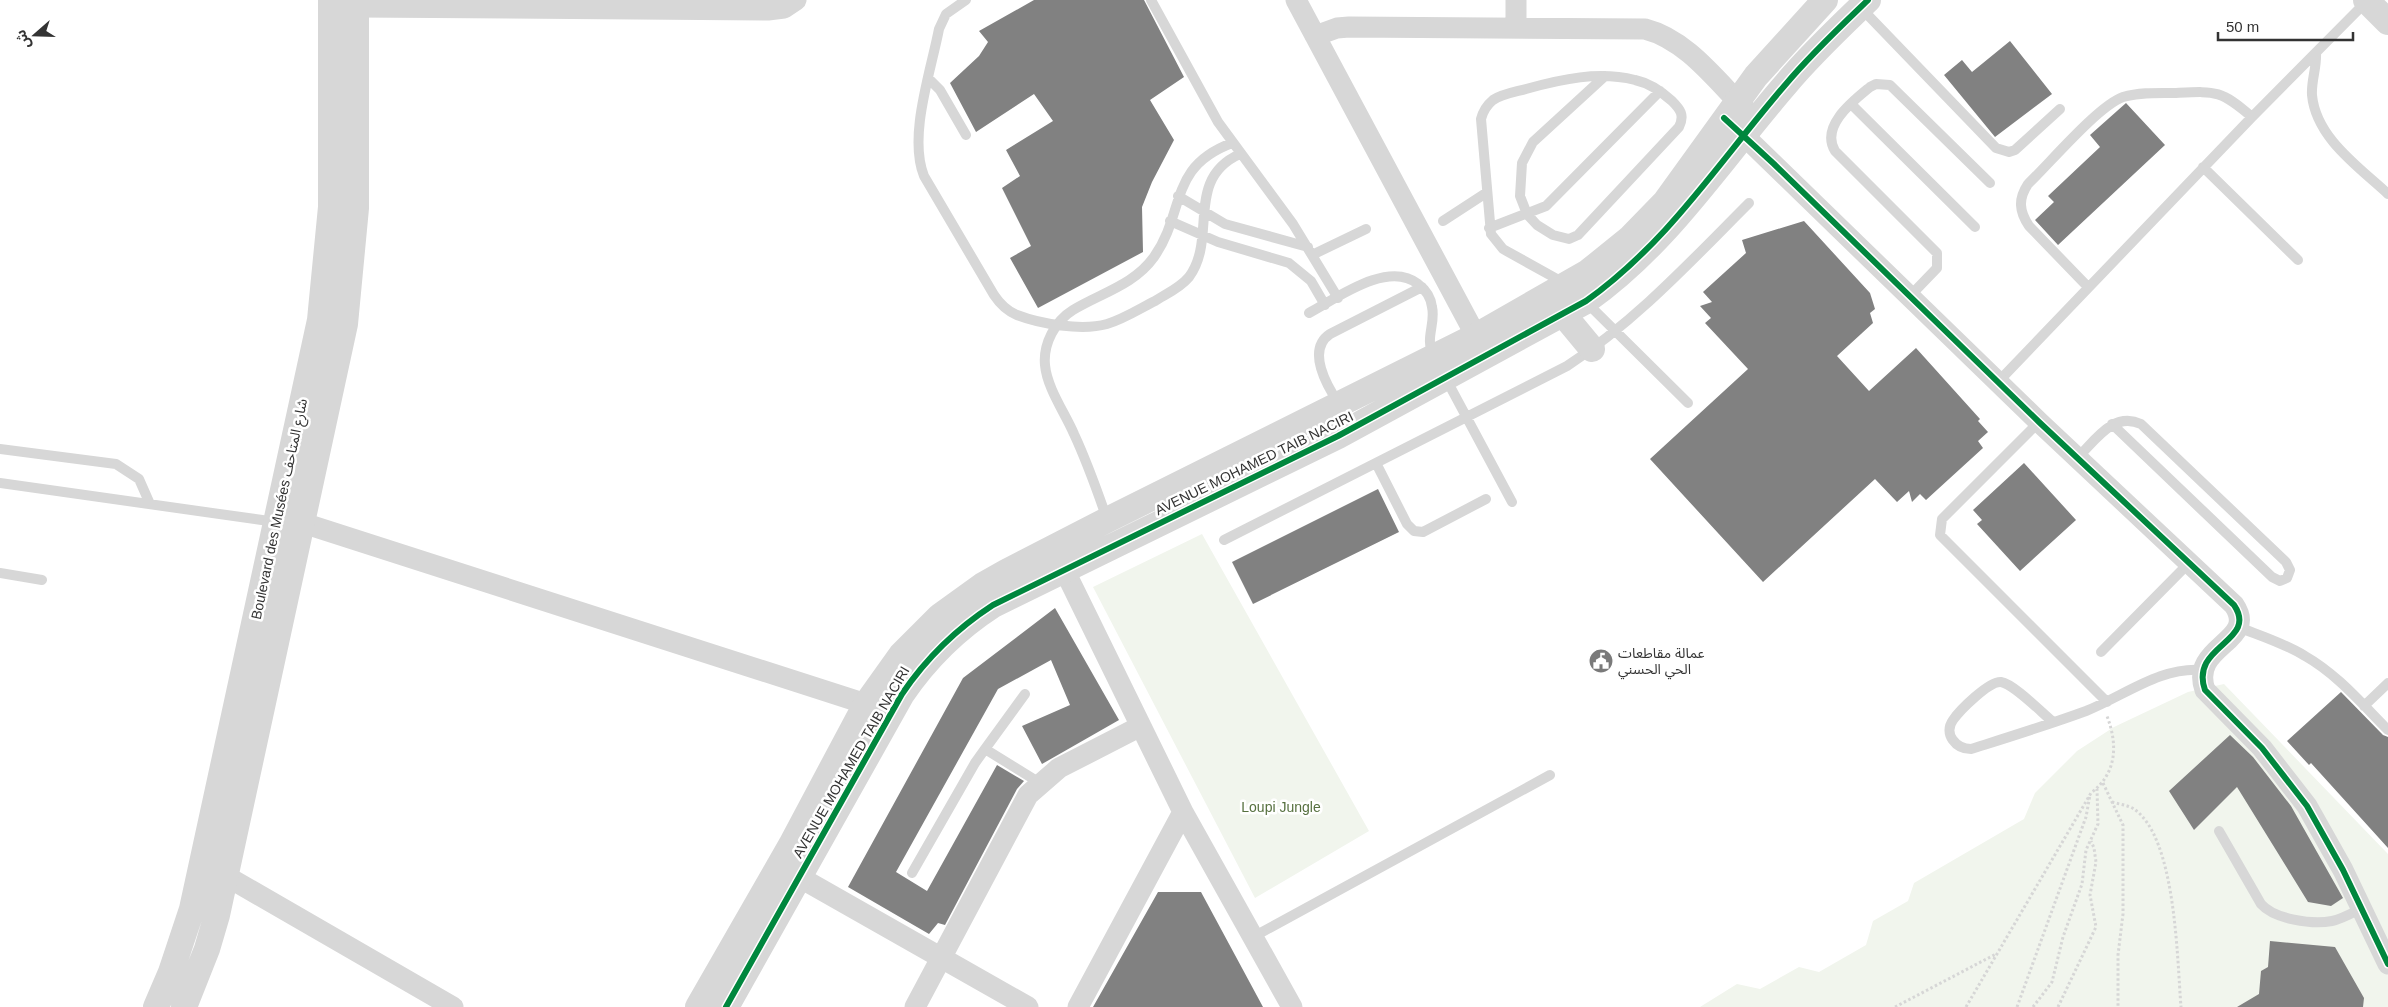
<svg xmlns="http://www.w3.org/2000/svg" width="2388" height="1007" font-family="Helvetica,'Noto Sans Arabic',sans-serif">
<style>
.green{fill:#f1f5ed}
.building{fill:#818181}
.lines{fill:none;stroke-linecap:round;stroke-linejoin:round}
.path{stroke:#d6d6d6;stroke-width:3;stroke-dasharray:2.5 2.5;stroke-linecap:butt}
.service{stroke:#d7d7d7;stroke-width:10}
.minor{stroke:#d7d7d7;stroke-width:21}
.tertiary{stroke:#d7d7d7;stroke-width:26}
.cycleway-casing{stroke:#fff;stroke-width:9}
.cycleway{stroke:#00873e;stroke-width:6}
.labels{text-anchor:middle;dominant-baseline:central;stroke-width:5;stroke-linejoin:round;paint-order:stroke}
.street-label{font-size:14px;fill:#333;stroke:#fff}
.poi-label{font-size:14px;fill:#333;stroke:#fff;text-anchor:start}
.park-label{font-size:14px;fill:#56703f;stroke:#fff}
</style>
<rect width="100%" height="100%" fill="#fff"/>
<path class="green" d="M1202,534L1369,831L1255,898L1093,587Z
M2224,684L2388,854V1007H1700L1737,984L1760,989L1799,967L1819,972L1866,945L1873,921L1908,901L1914,883L2024,819L2035,793L2077,751L2114,727L2188,692Z"/>
<path class="building" d="M1034,0H1144L1184,77L1150,100L1174,140L1152,182L1142,207L1143,252L1038,308L1010,258L1031,246L1002,188L1020,176L1006,150L1053,121L1034,94L976,132L950,83L979,56L988,42L979,31Z
M2010,41L2052,94L1995,137L1944,75L1962,60L1972,72Z
M2126,103L2165,145L2058,245L2035,220L2054,202L2048,196L2100,147L2090,135Z
M1804,221L1870,293L1875,309L1870,313L1873,323L1837,356L1869,391L1916,348L1980,419L1978,421L1988,432L1978,441L1983,448L1926,500L1920,494L1912,502L1909,491L1897,502L1875,479L1763,582L1650,459L1748,369L1705,323L1711,318L1700,306L1712,302L1703,292L1746,253L1742,240Z
M2024,463L2076,520L2020,571L1977,524L1982,520L1973,510Z
M1378,489L1399,532L1253,604L1232,562Z
M1055,608L1119,720L1042,764L1022,726L1070,705L1051,660L998,689L896,872L927,891L997,765L1024,781L1017,789L945,925L938,923L929,934L848,887L963,678Z
M2341,692L2383,735L2388,737V848L2311,763L2309,765L2287,741Z
M2230,735L2253,757L2291,806L2343,898L2331,906L2308,902L2237,787L2194,830L2169,791Z
M1158,892H1201L1263,1007H1093Z
M2270,941L2335,947L2364,998L2363,1007H2237L2259,994L2261,971L2268,967Z"/>
<g class="lines">
<path class="path" d="M2103,783L2123,825V914L2118,955V1007
M2112,802C2118,804 2128,805 2134,809C2176,838 2177,958 2181,1007
M1895,1007L1996,954
M1966,1007L2091,793C2117,773 2118,745 2107,716
M2017,1007L2086,817L2090,795
M2033,1007L2052,982L2063,937L2082,884L2086,850L2098,824L2097,789
M2058,1007L2096,927L2090,895L2096,862L2094,848L2091,841"/>
<path class="service" d="M966,0L946,14L939,29C931,71 908,136 924,176L994,295C1000,304 1007,311 1017,315C1040,324 1082,331 1107,324C1124,319 1139,309 1155,301C1166,294 1180,288 1189,277C1218,238 1184,179 1240,154
M1151,0L1218,122L1293,224L1338,298
M1861,8L1996,148L2009,152L2015,150L2060,109
M2316,53C2317,67 2311,81 2312,95C2316,138 2359,167 2388,194
M929,79L940,90L966,135
M1852,105L1975,227
M2203,167L2298,260
M1178,196L1225,224L1308,247
M1170,221L1218,242L1289,263L1311,281L1325,305
M1443,221L1486,193
M1489,228L1546,206L1660,91
M1312,255L1366,229
M1566,284L1503,249L1491,234L1481,119C1483,111 1487,105 1493,100C1502,94 1515,92 1526,89C1562,79 1598,71 1635,80C1649,83 1661,91 1672,101C1680,109 1685,115 1679,127L1578,235L1569,239L1553,235L1537,225L1527,214L1520,196L1522,163L1533,142L1605,76
M2088,287L2029,226C2019,211 2018,199 2028,184C2050,163 2098,106 2123,97C2140,92 2159,93 2176,93C2216,91 2221,90 2252,117
M1910,296L1937,268V253L1835,151C1820,126 1853,101 1870,87L1876,84L1890,85L1990,183
M1586,302L1688,403
M1309,313C1337,298 1388,260 1418,284C1426,290 1431,298 1432,307C1436,324 1424,339 1434,356
M1445,377L1512,502
M1998,382L2252,117L2366,2
M1339,404C1327,386 1306,350 1330,334L1422,287
M2039,422L1942,519L1940,535L2107,702
M0,449L116,464L139,479L150,504
M2077,458C2095,441 2113,411 2141,424L2286,562L2290,570L2287,578L2280,581L2272,577L2112,424
M1376,463L1407,524L1414,531L1423,532L1486,499
M0,483L276,522
M1107,519C1097,490 1087,462 1074,434C1065,413 1047,388 1045,365C1043,344 1055,321 1073,310C1101,293 1134,285 1154,257C1186,211 1168,167 1232,143
M1224,540L1567,366C1636,321 1691,261 1749,203
M0,573L42,580
M2238,627C2261,636 2284,643 2305,656C2337,674 2362,704 2388,730
M2101,652L2188,564
M2364,706L2388,683
M2053,722C2042,713 2014,684 2001,682C1989,681 1960,710 1953,720C1943,734 1956,749 1971,749C2009,737 2048,725 2086,711C2124,696 2161,666 2203,670
M985,749L1025,694
M2219,831L2261,904C2274,919 2312,925 2332,921C2342,919 2352,913 2362,908
M912,873L975,763L985,749L1040,783
M1253,937L1550,775"/>
<path class="minor" d="M1296,0L1476,336
M356,7L768,10L784,8L796,0
M1516,28V0
M1315,36L1337,28L1349,27L1645,29C1688,40 1718,83 1749,113
M1733,125L2039,422L2234,605C2259,642 2189,645 2205,690L2262,748L2307,806L2343,870L2388,964
M303,523L866,704
M1058,557L1183,812L1292,1007
M226,876L453,1007
M799,877L1028,1007
M915,1007L1028,795L1059,768L1139,727
M1078,1007L1183,812"/>
<path class="tertiary" d="M2366,0L2388,22
M1563,314L1592,349
M156,1007L171,972L192,909L320,320L331,207V0
M184,1007L207,949L217,915L345,324L356,208V0
M698,1007L791,845L866,704L901,655L940,616L983,585L1006,572L1107,520L1476,336L1588,272L1629,239L1665,202L1756,76L1825,0
M726,1007L902,694C927,657 956,629 993,605L1338,436L1586,301C1669,242 1720,160 1786,84C1811,54 1840,27 1868,0"/>
<defs>
<path id="cycleway" d="M1724,118L1774,164L2039,422L2234,605C2259,642 2189,645 2205,690L2262,748L2307,806L2343,870L2388,964
M726,1007L902,694C927,657 956,629 993,605L1338,436L1586,301C1669,242 1720,160 1786,84C1811,54 1840,27 1868,0"/>
</defs>
<use href="#cycleway" class="cycleway-casing"/>
<use href="#cycleway" class="cycleway"/>
</g>
<defs>
<symbol id="civic-disc" viewBox="-11 -11 22 22"><circle r="9.5" fill="#7a7a7a" stroke="#fff"/><path d="M-.6-6.5H3V-4.5H.6V-3L4-1V1h2V6H-6V1h2V-1L-.6-3ZM-1.2 2.5V6h2.4V2.5Z" fill="#fff"/></symbol>
</defs>
<g fill-rule="evenodd">
<use href="#civic-disc" x="1587" y="647" width="28" height="28"/>
</g>
<g class="labels">
<g class="street-label">
<text transform="translate(1254 463) rotate(-26)">AVENUE MOHAMED TAIB NACIRI</text>
<text transform="translate(279 509) rotate(-78)">Boulevard des Musées شارع المتاحف</text>
<text transform="translate(851 762) rotate(-60)">AVENUE MOHAMED TAIB NACIRI</text>
</g>
<g class="poi-label">
<text x="1618" y="653">عمالة مقاطعات<tspan x="1618" dy="16">الحي الحسني</tspan></text>
</g>
<g class="park-label">
<text x="1281" y="807">Loupi Jungle</text>
</g>
</g>
<g transform="translate(35 35) rotate(250)" stroke="#ffffff" stroke-width="4" paint-order="stroke">
<path d="M0-4L9 19L0 12L-9 19Z" fill="#333333"/>
<text y="-8" font-size="14" font-weight="bold" text-anchor="middle" fill="#333333">ش</text>
</g>
<path d="M2218 32v8h135v-8" fill="none" stroke="#333333" stroke-width="2.5"/>
<text x="2226" y="32" font-size="15" fill="#333333" stroke="#ffffff" stroke-width="4" paint-order="stroke">50 m</text>
</svg>
